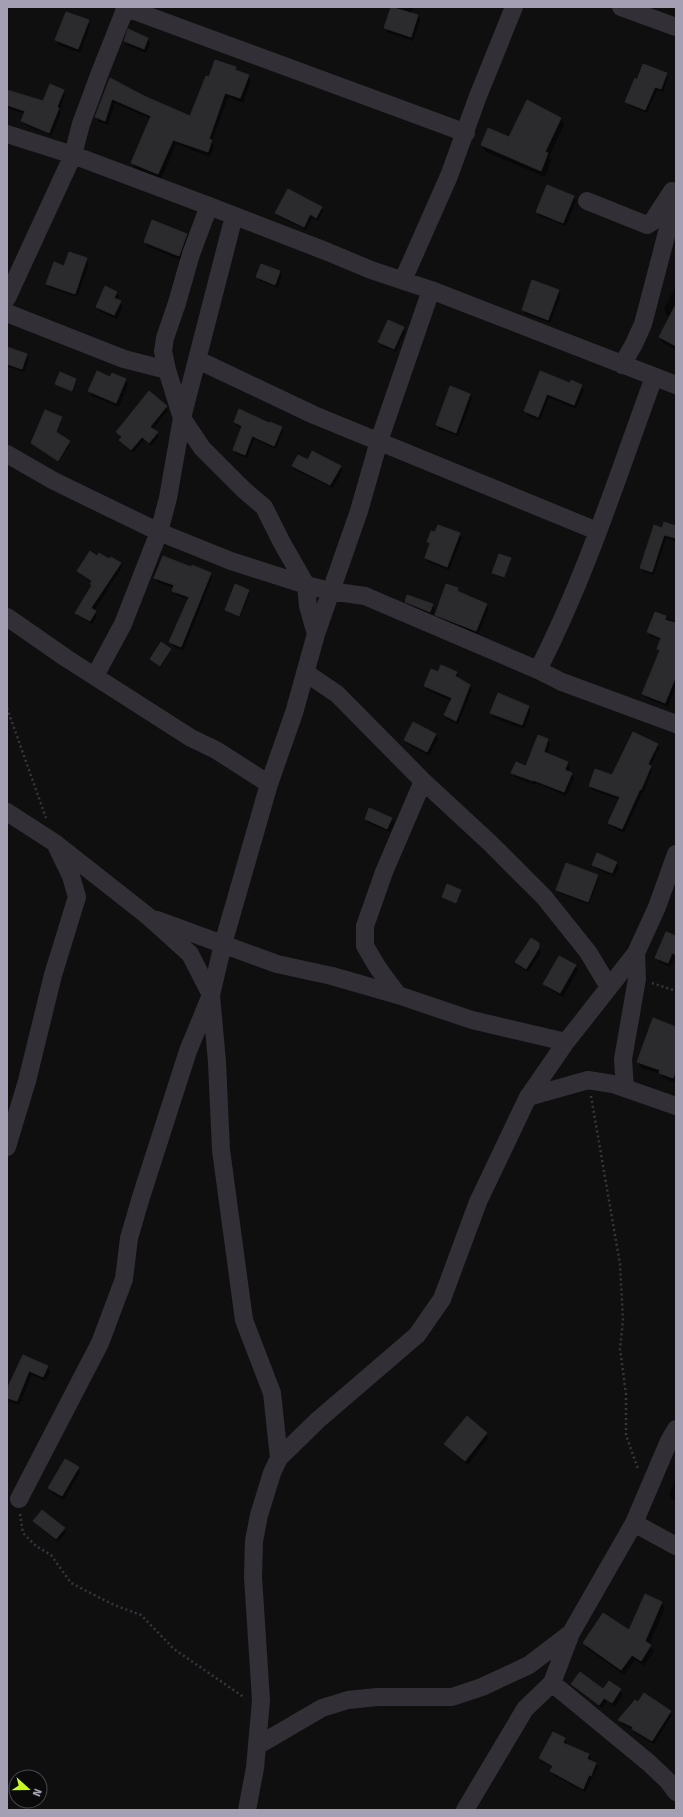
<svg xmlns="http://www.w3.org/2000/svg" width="683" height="1817" font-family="'Fira Sans',sans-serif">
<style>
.shadow{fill:#0007}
.building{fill:#2b2a2d;stroke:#2b292d}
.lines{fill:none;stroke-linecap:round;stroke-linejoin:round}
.path{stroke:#38363d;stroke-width:2.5;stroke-dasharray:2 3;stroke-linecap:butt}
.minor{stroke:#323036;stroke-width:18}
</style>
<rect width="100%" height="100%" fill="#100f10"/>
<path class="shadow" d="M393,7H413L411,13L418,16L420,20L413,41L387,32L385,28Z
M88,21L90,25L80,53L59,45L57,40Z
M148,39L150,43L146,53L127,45L125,41Z
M235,68L237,71L248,75L251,80L243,103L228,97L212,141L214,146L210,157L176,144L161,179L135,168L132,163L151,119L115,103L108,125L99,122L96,117L111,80L144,97L191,117L209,78Z
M666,74L668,77L663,92L657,90L647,113L628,105L626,102L638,81Z
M63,90L65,94L60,110L61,113L51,136L24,124L22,121L25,114L7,108V91L44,103Z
M561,118L564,125L549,157L551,161L545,177L486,152L482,145L509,138Z
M573,197L576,201L566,226L540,216L537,212Z
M321,208L323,211L318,221L312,218L306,230L278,216L276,213Z
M187,235L189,239L181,260L147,246L145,242Z
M86,259L89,264L77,297L50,288L47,284L65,267Z
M262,265L280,272L282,276L278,288L260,281L257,277Z
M676,285V350L663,343L660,337L670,317L667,315L664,309Z
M106,288L117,293L119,297L117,301L123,306L117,319L99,311L97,306Z
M558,290L561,295L550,323L525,314L523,310Z
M403,328L405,332L396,352L382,346L379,342Z
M7,348L26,355L29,359L24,372L7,366Z
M540,373L570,384L581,385L584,390L576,409L549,398L540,420L528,416L526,411Z
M111,379L125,380L128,384L119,407L92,396L90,391Z
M76,380L77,381L73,392L56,384Z
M149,392L168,410L152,430L159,436L151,446L144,440L133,453L122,443L120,440L122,438L117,432Z
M470,395L472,399L458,436L439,429L437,425Z
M61,418L62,420L56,434L70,444L59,462L32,443Z
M235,422L270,425L281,427L283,431L276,449L254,439L247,458L236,454L234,450L242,428L237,426Z
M308,461L340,466L343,470L333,488L295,470L293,466Z
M676,527V542L666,538L654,575L644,572L641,568L662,529Z
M459,534L462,538L449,570L428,562L426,558L430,546L428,542Z
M98,557L120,563L122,567L94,611L97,616L92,624L78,616L76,613L92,586V583L81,575L78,571Z
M510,559L511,561L504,578L494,575L493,573Z
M192,569L210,573L212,578L183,651L173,646L170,642L189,600L176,595L174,591V588L157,582L155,578Z
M457,589L459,593L486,604L489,608L478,634L438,618L436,614Z
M249,591L250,593L240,617L227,612L226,610Z
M406,601L432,605L435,609L432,616L408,606Z
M655,613L676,622V685L668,707L646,698L643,694L660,652L658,649L661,640L650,636L648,632Z
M170,650L171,651L161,667L151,659Z
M456,672L458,676L457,678L470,686L472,690L458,724L447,719L445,715L452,701L427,690L425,686L439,673Z
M528,706L531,711L524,729L494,718L491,713Z
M414,723L436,735L438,739L429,756L408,744L405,740Z
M538,736L548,740L550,744L547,754L567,763L570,767L568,772L571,774L574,778L566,796L536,783L535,785L515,777L512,773L527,767Z
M657,744L659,748L650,767L652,770L643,793H642L624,833L612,827L609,823L620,800L592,790L590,786L613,777Z
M366,819H391L394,823L390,832L368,823Z
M617,863L619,867L616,874L596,865V867L615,875V877L596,869L594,864Z
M598,875L599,878L589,905L559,893L557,890Z
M460,891L461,893L457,904L443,897Z
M676,937V957H675L670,967L659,962L656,958Z
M539,944L541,953L528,972L519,966L516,962Z
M559,957L575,966L578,970L563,997L547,988L544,984Z
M653,1019L676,1028V1083L663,1078L661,1074L641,1068L638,1062Z
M23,1356L47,1367L50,1371L46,1381L32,1375L19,1405L8,1401L7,1392Z
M486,1434L488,1438L468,1465L448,1448L446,1444Z
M78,1468L80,1472L64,1500L52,1493L50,1488Z
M676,1478V1501L672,1499L669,1495Z
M35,1521L64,1528L66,1533L58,1542L37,1525Z
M661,1603L665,1608L649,1645L654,1651L644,1666L635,1660L624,1675L588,1649L585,1644L629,1631Z
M609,1682L620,1690L623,1694L615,1707L607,1701L602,1708L575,1688L572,1684L603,1690Z
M670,1711L672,1715L654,1744L635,1733L634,1730L621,1724L619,1720Z
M564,1739L567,1743L565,1745L589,1755L591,1759L590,1761L596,1764L598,1767L585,1792L553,1775L551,1771L553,1767L542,1762L540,1758Z"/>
<path class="building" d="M391,7L418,15L411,37L384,28Z
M66,12L89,20L78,49L55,40Z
M128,29L148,38L144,49L124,41Z
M215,60L236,67L235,70L249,75L240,98L225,93L209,139L212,140L208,152L173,140L158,174L131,163L151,116L112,99L105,121L95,117L110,78L144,96L190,116L206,76L209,77Z
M643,64L667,73L661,89L655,87L645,110L625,102L635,78L637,80Z
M50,84L64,90L57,107L59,108L49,133L21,121L25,111L7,105V90L43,101Z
M527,100L561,118L545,152L548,153L541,171L481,145L488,128L509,137Z
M547,185L574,196L563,223L536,212Z
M288,189L322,207L316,218L310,214L304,227L275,213Z
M152,220L187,234L179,256L144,242Z
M69,252L87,258L75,294L46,284L54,262L64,266Z
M261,264L280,271L275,285L256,277Z
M532,280L559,290L548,320L522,310Z
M105,286L117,292L114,298L121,301L114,315L96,307Z
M676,304V346L659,337Z
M388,320L404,327L394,349L378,342Z
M7,347L27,354L22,369L7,364Z
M97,371L110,377L112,373L126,379L116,403L88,391Z
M540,371L570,383L571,380L582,385L574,405L547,394L538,417L524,411Z
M60,372L76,379L72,391L55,384Z
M450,386L470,394L456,433L436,425Z
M149,391L167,406L150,427L158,432L149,443L142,437L131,450L119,440L122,437L116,432Z
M239,409L269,423L270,422L282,427L274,446L252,436L245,455L233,450L242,426L234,422Z
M45,410L62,417L56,432L70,441L58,461L31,443Z
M312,451L341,466L330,485L292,466L298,455L308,460Z
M664,522L676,526V538L664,535L652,572L640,568L654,525L662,528Z
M438,525L460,533L447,567L425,558L430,543L427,542L431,531L435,532Z
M90,551L97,556L99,553L109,559L111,557L121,563L91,608L96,611L90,621L75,613L92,585L90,584L92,581L77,571Z
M499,554L511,558L504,577L492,573Z
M163,556L191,567L192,565L211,573L181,647L169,642L189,597L172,591L174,585L154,578Z
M235,584L249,590L239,616L225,610Z
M446,584L458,588L457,591L487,604L476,631L435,615Z
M407,595L433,604L430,612L405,602Z
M655,612L666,616L665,620L676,623V676L665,703L642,694L660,650L657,649L661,638L647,632Z
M161,642L171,649L160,666L150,659Z
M441,665L457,672L455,676L470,685L456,721L444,715L452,698L424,686L431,669L438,672Z
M498,693L529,706L522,725L490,713Z
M413,722L436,734L427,752L404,740Z
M633,732L658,744L648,764L651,766L641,790L640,789L622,829L608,823L620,797L589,786L595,769L612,775Z
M538,735L548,739L544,752L568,762L565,770L572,773L564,792L533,780V781L511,773L516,762L526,766Z
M369,808L392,818L387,829L365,819Z
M597,853L617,862L612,873L592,865Z
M566,863L598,875L588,902L556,890Z
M447,884L461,890L456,903L442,897Z
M666,932L676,936V955L672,953L668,963L655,958Z
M531,938L539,943V948L526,969L515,962Z
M559,956L576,965L560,993L543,984Z
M653,1018L676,1027V1070L673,1078L659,1073L660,1070L637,1062Z
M23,1355L48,1366L43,1377L29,1371L17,1401L7,1398V1389Z
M467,1416L487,1433L465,1461L444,1444Z
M65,1459L79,1467L62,1496L48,1488Z
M42,1510L65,1528L56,1539L33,1521Z
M645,1594L662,1602L645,1641L651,1645L641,1661L632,1655L621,1670L583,1643L603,1613L629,1630Z
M580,1672L603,1689L609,1681L621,1689L612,1703L604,1698L599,1705L571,1684Z
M644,1693L671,1711L652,1741L632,1729L633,1727L618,1720L635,1700L638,1702Z
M553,1732L565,1738L563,1743L589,1754L587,1759L596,1763L591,1776L589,1775L583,1789L550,1771L553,1766L539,1758Z"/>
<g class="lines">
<path class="path" d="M7,708L46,818
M652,983L676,991
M591,1096L620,1264L623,1320L620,1349L626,1394V1435L638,1469
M20,1514L23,1533L36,1546L51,1555L71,1583L114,1605L141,1615L174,1649L245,1698"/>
<path class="minor" d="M124,7L466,133
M621,7L676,27
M7,134L73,155L209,206L328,252L371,270L431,290L676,385
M587,201L647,225L652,222L671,193
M209,206L191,254L177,303L165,338L163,351L167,370L182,418L202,448L244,490L264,507L282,543L306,585L308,606L316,634
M403,280L449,176L478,96L514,7
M7,298L73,155L81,124L101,70L126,7
M7,313L124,359L167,370
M198,360L314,415L597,531
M622,365L634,344L643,324L670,221L672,191
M7,454L54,481L159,532L231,561L306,585L330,591L365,596L538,670C586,576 618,475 654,377
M7,617L66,658L191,738L216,750L269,784
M538,670L562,682L676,724
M306,673L337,694L423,781L490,843L544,897L588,952L609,987
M95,676L123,624L159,532L168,498L182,418L234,216
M423,781L384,872L365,926V946L378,968L398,995L472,1020L566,1042
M7,812L55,843L71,876L77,897L53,975L27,1081L7,1147
M55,843L149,917L190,954L211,995L217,1062L221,1150L244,1320L272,1393L279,1458
M157,920L277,964L332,976L398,995
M625,1088L623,1059L637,979L636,953
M528,1097L588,1080L613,1084L676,1106
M19,1499L100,1343L124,1279L129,1238L141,1197L188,1051L211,995L223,944L269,784L294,713L316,634L359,511L379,441L431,290
M634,1523L676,1546
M552,1683L649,1763L668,1781L676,1792
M257,1746L322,1708L348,1700L377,1697H452L482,1687L529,1665L571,1633
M247,1810L255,1768L261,1700L253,1577L254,1541L259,1515L272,1473L279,1458L318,1420L417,1335L442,1299L478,1202L528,1097L566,1042L636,953L657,907L676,854
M465,1810L525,1709L552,1683L571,1633L634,1523L669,1441L676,1429"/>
</g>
<rect width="683" height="1817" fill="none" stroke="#a49fb2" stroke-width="16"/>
<g transform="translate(28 1789) rotate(111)"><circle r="19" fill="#0b0a0b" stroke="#48464e"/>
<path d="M0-3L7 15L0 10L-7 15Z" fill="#c6fb1c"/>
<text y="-6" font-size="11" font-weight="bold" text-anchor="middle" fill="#a49fb2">N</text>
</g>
</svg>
